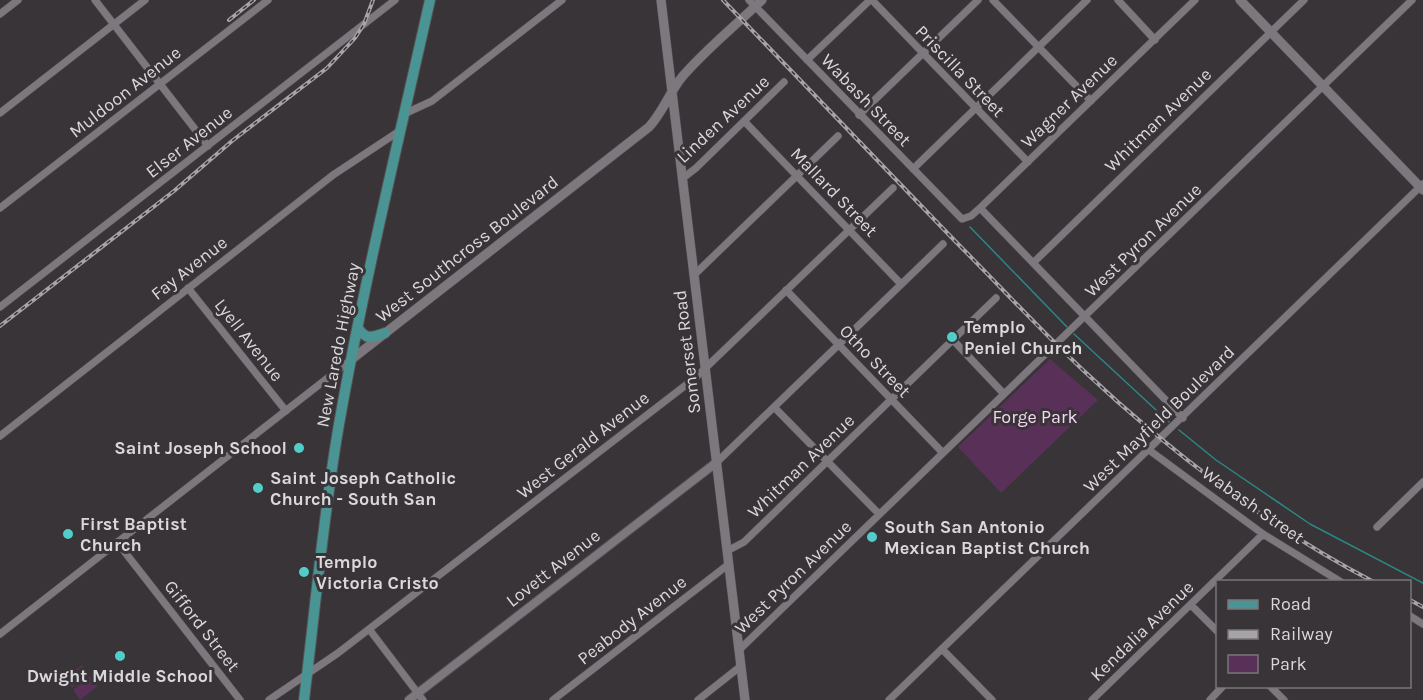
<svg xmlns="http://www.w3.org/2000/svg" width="1423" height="700" font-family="Karla,sans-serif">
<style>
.green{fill:#593158}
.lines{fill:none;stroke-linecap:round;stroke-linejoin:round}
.stream{stroke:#2a8885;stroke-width:1.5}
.minor-casing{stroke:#545153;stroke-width:8}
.tertiary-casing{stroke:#545153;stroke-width:10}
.secondary-casing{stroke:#545153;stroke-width:10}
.primary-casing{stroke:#545153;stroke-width:12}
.minor{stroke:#7d787d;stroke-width:7}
.tertiary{stroke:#7d787d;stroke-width:8}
.secondary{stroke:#7d787d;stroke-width:9}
.primary{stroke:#4a9494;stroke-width:10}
.rail-casing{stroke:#a6a4a6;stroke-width:4}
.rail{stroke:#383438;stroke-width:1.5;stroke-dasharray:4.5;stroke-linecap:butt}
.poi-dot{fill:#53cdc9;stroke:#383438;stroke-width:2}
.labels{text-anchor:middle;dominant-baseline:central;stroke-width:6;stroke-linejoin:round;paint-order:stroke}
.street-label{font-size:18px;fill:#dad8da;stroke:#383438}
.poi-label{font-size:18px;font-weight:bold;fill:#dad8da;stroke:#383438;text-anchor:start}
.park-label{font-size:18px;fill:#f7d6f5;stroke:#383438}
</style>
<rect width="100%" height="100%" fill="#383438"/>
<path class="green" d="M1050,359L1098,400L1001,493L958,447Z
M82,665L89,674L72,688L64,679Z
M90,676L98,686L80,700L73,690Z"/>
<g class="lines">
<path class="stream" d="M970,227L1067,327
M1074,334L1169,422
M1179,430L1216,460L1310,524L1423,583"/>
<defs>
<path id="minor" d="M95,0L208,146
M749,0L962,219L971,216L980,208L1195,0
M872,0L1028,162
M993,0L1091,101
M1118,0L1155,40
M0,14L18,0
M807,60L870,0
M0,113L145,0
M404,114L432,101L562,0
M859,115L978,0
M744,121L901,284
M913,169L1087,0
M683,178L696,168L784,82
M0,208L268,0
M980,208L1183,418
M1033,263L1304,0
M694,275L838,136
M188,288L286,411
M786,290L943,453
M0,307L395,0
M953,340L1004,394
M774,407L879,514
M0,436L333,175L401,130
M1149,450L1263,534L1341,582
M717,462L943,244
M1377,527L1423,482
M117,542L240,700
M727,551L744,542L996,298
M1191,605L1218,632
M1410,616L1423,624
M369,629L423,700
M0,634L352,359
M739,650L1412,0
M943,650L992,700
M1270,686L1284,700
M269,700L338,653L695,378L893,188
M553,700L729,564
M698,700L741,666
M889,700L1423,184
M1092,700L1263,534
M1210,700L1223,686"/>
<path id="tertiary" d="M409,700L717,462"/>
<path id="secondary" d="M661,0L745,700
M1240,0L1423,190
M352,359L649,127C663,112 669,93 682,77C706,49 735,26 762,0"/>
<path id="primary" d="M358,328C366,341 373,337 385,333
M304,700C315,610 323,519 338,430C363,286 398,143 430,0"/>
</defs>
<use href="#minor" class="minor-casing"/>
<use href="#tertiary" class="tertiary-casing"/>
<use href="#secondary" class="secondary-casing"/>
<use href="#primary" class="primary-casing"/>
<use href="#minor" class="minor"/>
<use href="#tertiary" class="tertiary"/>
<use href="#secondary" class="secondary"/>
<use href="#primary" class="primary"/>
<defs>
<path id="rail" d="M723,0C801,81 878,161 956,242C999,285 1040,330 1084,371C1169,451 1270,528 1374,582
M229,20L254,0
M0,326L174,191L232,141L327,68L355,38L364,24L373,0
M1410,600L1423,607"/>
</defs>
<use href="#rail" class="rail-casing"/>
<use href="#rail" class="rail"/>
</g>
<g class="poi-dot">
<circle cx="952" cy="337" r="6"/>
<circle cx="299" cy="448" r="6"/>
<circle cx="258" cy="488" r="6"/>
<circle cx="68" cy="534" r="6"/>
<circle cx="872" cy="537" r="6"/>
<circle cx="304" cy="572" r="6"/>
<circle cx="120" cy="656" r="6"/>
</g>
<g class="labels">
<g class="street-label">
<text transform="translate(960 71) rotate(46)">Priscilla Street</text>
<text transform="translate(125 92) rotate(-38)">Muldoon Avenue</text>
<text transform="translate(866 100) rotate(46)">Wabash Street</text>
<text transform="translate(1069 101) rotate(-44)">Wagner Avenue</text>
<text transform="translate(723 119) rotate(-43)">Linden Avenue</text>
<text transform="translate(1158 120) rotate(-44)">Whitman Avenue</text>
<text transform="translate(189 142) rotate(-38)">Elser Avenue</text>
<text transform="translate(834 192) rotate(46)">Mallard Street</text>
<text transform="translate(1143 240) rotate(-44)">West Pyron Avenue</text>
<text transform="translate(467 249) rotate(-38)">West Southcross Boulevard</text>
<text transform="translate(189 268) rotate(-38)">Fay Avenue</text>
<text transform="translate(249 340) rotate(52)">Lyell Avenue</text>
<text transform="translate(338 345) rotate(-79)">New Laredo Highway</text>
<text transform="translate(687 352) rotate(-97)">Somerset Road</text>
<text transform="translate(875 361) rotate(46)">Otho Street</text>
<text transform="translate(1159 419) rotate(-44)">West Mayfield Boulevard</text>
<text transform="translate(583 445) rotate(-38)">West Gerald Avenue</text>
<text transform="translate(801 466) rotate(-44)">Whitman Avenue</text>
<text transform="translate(1253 505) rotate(35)">Wabash Street</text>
<text transform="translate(553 568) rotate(-38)">Lovett Avenue</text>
<text transform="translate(793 577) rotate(-44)">West Pyron Avenue</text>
<text transform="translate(632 620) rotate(-38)">Peabody Avenue</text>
<text transform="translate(202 626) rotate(52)">Gifford Street</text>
<text transform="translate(1142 631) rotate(-44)">Kendalia Avenue</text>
</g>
<g class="poi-label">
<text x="964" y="327">Templo<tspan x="964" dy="21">Peniel Church</tspan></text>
<text x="287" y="448" text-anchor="end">Saint Joseph School</text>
<text x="270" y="478">Saint Joseph Catholic<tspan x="270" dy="21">Church - South San</tspan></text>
<text x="80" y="524">First Baptist<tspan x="80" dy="21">Church</tspan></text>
<text x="884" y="527">South San Antonio<tspan x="884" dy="21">Mexican Baptist Church</tspan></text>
<text x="316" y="562">Templo<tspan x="316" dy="21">Victoria Cristo</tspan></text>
<text x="120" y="676" text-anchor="middle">Dwight Middle School</text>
</g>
<g class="park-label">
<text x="1035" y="417">Forge Park</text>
</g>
</g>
<rect x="1216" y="580" width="195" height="108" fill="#383438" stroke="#797679" stroke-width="1.5"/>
<rect x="1228" y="600" width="30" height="9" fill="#4a9494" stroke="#797679" stroke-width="1.5"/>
<text x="1270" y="610" font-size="18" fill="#dad8da">Road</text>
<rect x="1228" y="630" width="30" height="9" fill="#a6a4a6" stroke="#797679" stroke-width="1.5"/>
<text x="1270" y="640" font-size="18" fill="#dad8da">Railway</text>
<rect x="1228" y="655" width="30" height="18" fill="#593158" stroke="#797679" stroke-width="1.5"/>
<text x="1270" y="670" font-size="18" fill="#dad8da">Park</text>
</svg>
